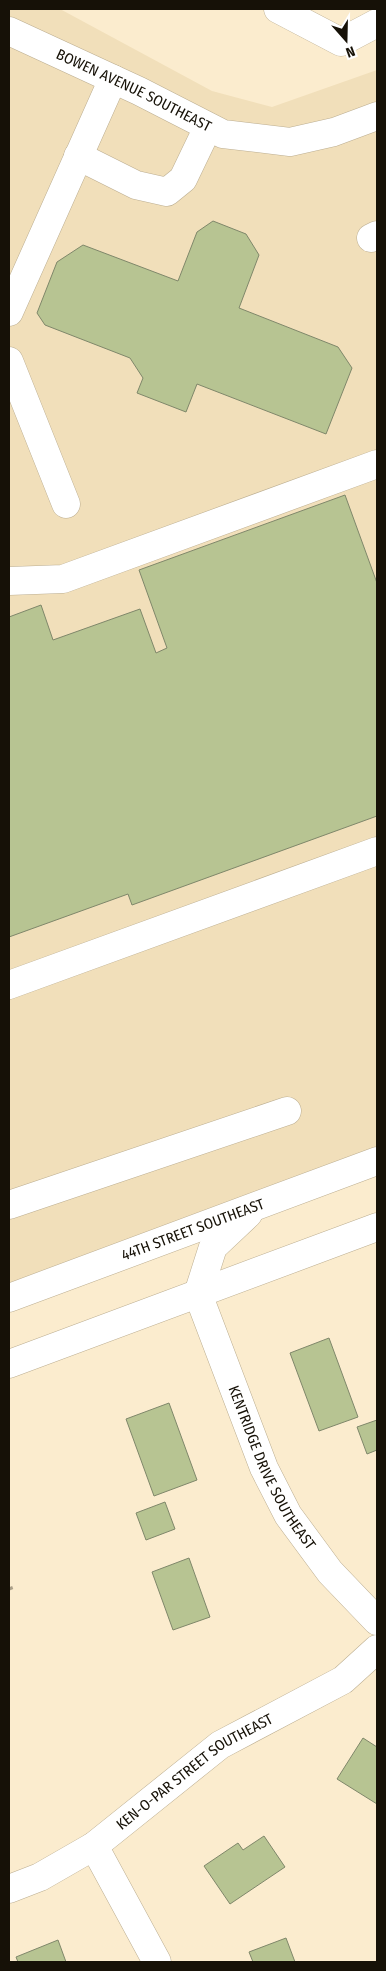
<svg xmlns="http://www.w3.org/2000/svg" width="386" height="1971" font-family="'Fira Sans Condensed',sans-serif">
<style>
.built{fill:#f1dfba}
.building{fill:#b7c492;stroke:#7f876a}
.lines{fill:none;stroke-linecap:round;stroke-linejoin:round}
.minor-casing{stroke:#bcae91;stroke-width:29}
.major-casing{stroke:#bcae91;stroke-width:29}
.path{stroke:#aa9f88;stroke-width:3;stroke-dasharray:4 4;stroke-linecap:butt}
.minor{stroke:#fff;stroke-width:28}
.major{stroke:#fff;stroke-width:28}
.labels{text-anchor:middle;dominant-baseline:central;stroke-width:4;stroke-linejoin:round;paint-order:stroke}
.street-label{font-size:15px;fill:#161107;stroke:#fff}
</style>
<rect width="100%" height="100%" fill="#fbecce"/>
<path class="built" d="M9,9H60L212,91L272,107L377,70V1146L9,1283Z"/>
<path class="building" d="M213,221L246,234L259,255L239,308L338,347L352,368L326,434L197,384L186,412L137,393L143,378L130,358L45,325L37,313L57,262L83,245L178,281L197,232Z
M345,495L377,583V816L132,905L128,894L9,937V617L41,605L53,640L140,609L156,653L167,648L139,570Z
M329,1338L358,1417L319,1431L290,1353Z
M169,1403L197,1480L154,1496L126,1419Z
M377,1420V1450L367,1454L357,1427Z
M165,1502L175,1529L146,1540L136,1513Z
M189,1558L210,1617L173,1630L152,1572Z
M363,1738L377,1747V1804L337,1779Z
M264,1836L285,1867L230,1904L204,1866L238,1843L243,1850Z
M286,1938L295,1962H253L249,1952Z
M58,1940L66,1962H18L16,1957Z"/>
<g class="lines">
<defs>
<g id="minor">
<path d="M278,9L341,42L377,23"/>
<path id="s1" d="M9,31L139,91L223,134L290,142L334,132L377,116"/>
<path d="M78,156L136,185L167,192L183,179L208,127"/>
<path d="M371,238L377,235"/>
<path d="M9,312L113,79"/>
<path d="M9,361L66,504"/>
<path d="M9,581L63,579L377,464"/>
<path d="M9,985L377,851"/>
<path d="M9,1205L287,1111"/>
<path id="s2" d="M198,1294L264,1468L288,1515L330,1572L377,1621"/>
<path d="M94,1846L157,1962"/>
<path id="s3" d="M9,1889L40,1877L94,1846L220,1745L343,1680L377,1649"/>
</g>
<g id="major">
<path d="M198,1294L213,1247L248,1214"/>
<path id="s4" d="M9,1298L377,1161"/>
<path d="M9,1364L377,1227"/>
</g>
</defs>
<use href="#minor" class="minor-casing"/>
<use href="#major" class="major-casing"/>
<path class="path" d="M9,1589L14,1587"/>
<use href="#minor" class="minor"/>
<use href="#major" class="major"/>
</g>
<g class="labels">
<g class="street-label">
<text stroke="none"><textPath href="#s1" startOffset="138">BOWEN AVENUE SOUTHEAST</textPath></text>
<text stroke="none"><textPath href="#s4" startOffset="196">44TH STREET SOUTHEAST</textPath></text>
<text stroke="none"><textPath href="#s2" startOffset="189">KENTRIDGE DRIVE SOUTHEAST</textPath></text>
<text stroke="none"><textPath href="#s3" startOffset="221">KEN-O-PAR STREET SOUTHEAST</textPath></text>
</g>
</g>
<rect width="386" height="1971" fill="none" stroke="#161107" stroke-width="20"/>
<g transform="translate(346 40) rotate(160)" stroke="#ffffff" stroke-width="4" paint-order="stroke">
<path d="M0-4L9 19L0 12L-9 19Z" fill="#161107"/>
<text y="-8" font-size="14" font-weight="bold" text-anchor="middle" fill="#161107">N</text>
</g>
</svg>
